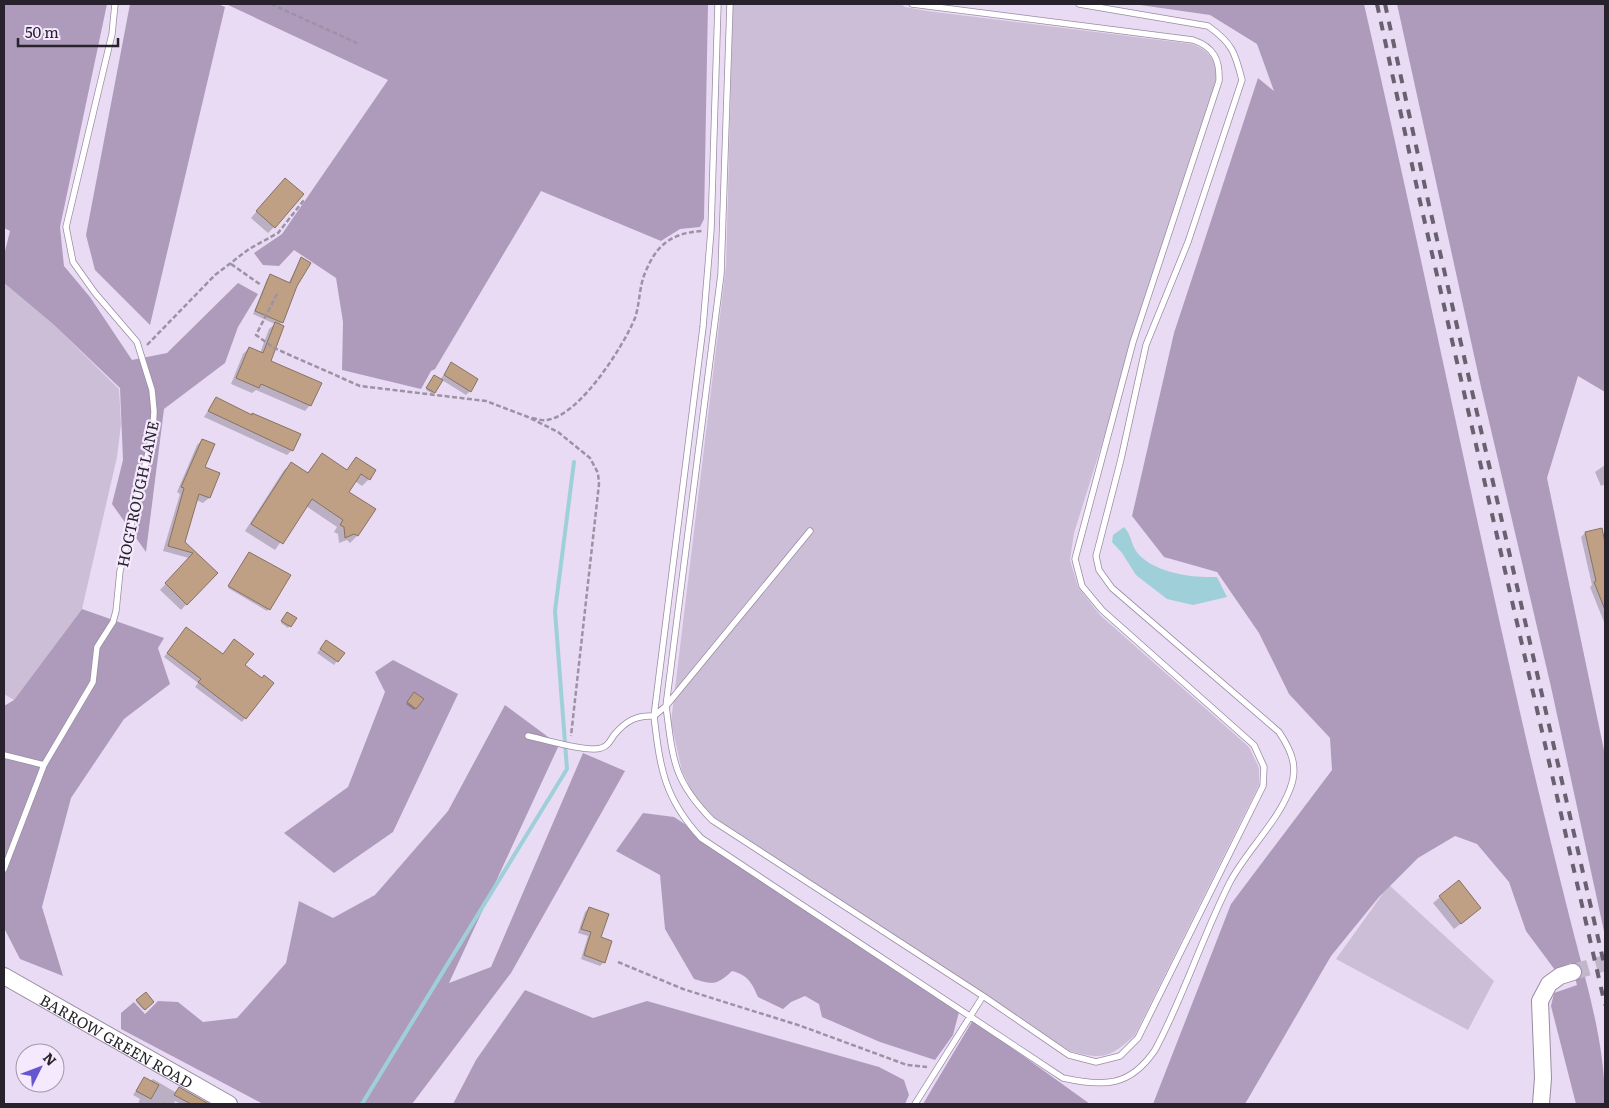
<svg xmlns="http://www.w3.org/2000/svg" width="1609" height="1108" font-family="Literata,serif">
<style>
.green{fill:#ccbed7}
.forest{fill:#ae9bbc}
.water{fill:#9fd0da}
.shadow{fill:#0003}
.lines{fill:none;stroke-linecap:round;stroke-linejoin:round}
.stream{stroke:#9fd0da;stroke-width:4}
.building{fill:#bfa085;stroke:#877261}
.secondary-tunnel{stroke:#c2b6cc;stroke-width:16;stroke-dasharray:16 8;stroke-linecap:butt}
.lane-casing{stroke:#998ca3;stroke-width:7}
.secondary-casing{stroke:#998ca3;stroke-width:18}
.path{stroke:#9c92a4;stroke-width:2.5;stroke-dasharray:5 2.5;stroke-linecap:butt}
.lane{stroke:#fff;stroke-width:5.5}
.secondary{stroke:#fff;stroke-width:16}
.rail{stroke:#69616f;stroke-width:4;stroke-dasharray:9 9;stroke-linecap:butt}
.labels{text-anchor:middle;dominant-baseline:central;stroke-width:4.5;stroke-linejoin:round;paint-order:stroke}
.street-label{font-size:15px;fill:#27222b;stroke:#f5e9fd}
</style>
<rect width="100%" height="100%" fill="#e9dbf4"/>
<path class="green" d="M733,4H901L905,7L927,11L1192,44C1210,51 1217,60 1216,80L1074,533L1070,560L1078,587L1100,615L1249,747L1259,768V785L1135,1035C1110,1058 1103,1060 1070,1051L714,817L695,797L682,771L671,722L726,266Z
M4,283L53,324L119,389L121,424L117,457L82,609L14,700L4,694Z
M1389,885L1494,981L1468,1030L1336,959Z"/>
<path class="forest" d="M4,4H107L60,227L64,266L90,297L132,360L167,353L238,283L258,294L238,327L225,363L164,409L146,552L112,504L123,460L120,388L53,324L4,283V255L10,231L4,228Z
M130,4H218L225,7L150,325L95,270L86,235Z
M226,4H708L704,219L700,227L680,229L661,241L541,191L435,369L431,371L421,389L342,370L343,322L336,278L294,250L279,266L263,265L254,253L282,234L388,80Z
M1133,4H1364C1420,247 1469,491 1525,734C1540,799 1556,863 1572,927C1587,986 1605,1043 1605,1104H1576L1551,1006L1554,993L1577,985L1571,963L1555,970L1526,931L1509,882L1477,844L1455,836L1418,858L1379,897L1331,956L1245,1104H1153L1231,904L1332,770L1330,738L1289,694L1259,633L1217,572L1164,557L1132,516L1174,333L1258,78L1274,91L1257,44L1210,15Z
M1397,4H1605V392L1578,376L1547,478L1605,755V936L1551,687L1481,387Z
M82,609L164,638L158,648L170,684L124,719L71,798L42,907L63,976L20,959L4,928V706L14,700Z
M393,660L458,694L393,832L334,873L284,833L348,787L385,692L375,672Z
M505,705L559,745L449,983L491,967L583,753L625,771L511,973L412,1104H263L121,1029V1013L134,1002L145,1014L158,1001L178,1002L203,1022L237,1018L286,963L299,901L333,918L375,895L448,811Z
M643,813L674,817L879,952L959,1012L953,1035L935,1060L880,1042L822,1017L819,1004L805,996L791,1002L783,1009L758,997C752,983 748,975 732,971C717,985 713,985 694,979L665,929L660,875L616,851Z
M525,990L593,1018L647,1001L879,1067L904,1080L909,1095L905,1104H453L476,1060Z
M973,1020L1090,1104H923Z"/>
<path class="water" d="M1124,527C1132,536 1131,544 1136,551C1152,573 1193,578 1217,577L1227,597L1193,605L1167,599L1136,575L1122,553L1112,542L1113,535Z"/>
<path class="shadow" d="M279,185L274,227L268,233L251,218Z
M301,258L296,285L280,325L269,361L310,405L305,411L256,390L252,393L231,384L243,354L249,348L260,353L269,329L275,324L253,314L267,279L270,276L288,284Z
M451,364L470,391L466,395L442,380L433,394L426,390L432,378L440,380Z
M216,398L292,450L287,455L204,417Z
M202,440L203,468L218,474L209,498L203,503L196,500L184,542L216,573L181,610L160,590L189,558L163,551L180,494L177,492L197,445Z
M322,455L346,471L357,459L369,479L362,486L355,481L347,492L374,510L357,536L350,543L347,540L339,543L338,534L334,532L337,527L306,506L275,550L245,531L284,470L291,464L307,473Z
M1605,465V484L1601,486L1595,472Z
M1601,529L1605,549L1604,622L1590,587L1592,585L1581,537L1585,533Z
M247,555L289,576L267,611L228,588Z
M286,615L295,619L288,628L281,623Z
M183,632L243,665L245,718L242,722L195,687L198,683L164,657Z
M326,641L337,661L334,665L317,653Z
M414,693L422,700L414,710L406,704Z
M1458,882L1473,914L1454,929L1433,903Z
M589,908L599,938L604,962L600,966L581,959L588,936L578,933L585,912Z
M146,994L153,1002L143,1010L136,1002Z
M144,1079L150,1082L153,1079L175,1092L179,1088L207,1104H181L175,1101L174,1104H138L140,1099L133,1095Z"/>
<g class="lines">
<path class="stream" d="M362,1104L567,769L555,611L574,462"/>
</g>
<path class="building" d="M285,178L304,194L275,228L256,211Z
M301,257L311,263L297,286L283,323L255,311L270,274L290,283Z
M275,322L284,326L271,361L322,383L311,406L261,384L259,388L236,378L249,347L263,353Z
M451,362L478,379L471,392L444,375Z
M434,375L443,380L435,393L426,388Z
M216,397L252,415V413L301,434L293,451L208,411Z
M202,439L215,444L205,467L220,473L210,498L199,494L185,542L218,573L187,605L165,583L193,553L168,546L184,488L181,487Z
M322,453L347,470L356,457L376,470L370,480L361,474L349,492L376,509L358,536L354,534L345,538L344,527L340,525L343,520L312,499L283,544L251,524L291,462L308,473Z
M1602,528L1605,543V610L1594,582L1596,581L1585,532Z
M249,552L291,575L270,610L228,586Z
M287,612L297,618L291,627L281,621Z
M186,627L223,654L234,639L254,654L245,665L262,678L264,675L274,683L246,719L198,682L201,679L167,653Z
M326,640L345,653L338,662L320,649Z
M414,692L424,699L416,709L407,702Z
M1459,880L1481,908L1461,924L1439,896Z
M589,907L609,914L601,937L612,941L605,963L584,955L591,932L581,929Z
M146,992L154,1002L145,1010L136,1000Z
M144,1077L159,1085L151,1099L136,1091Z
M179,1087L209,1104H191L174,1095Z"/>
<g class="lines">
<path class="secondary-tunnel" d="M1573,972L1605,963"/>
<defs>
<path id="lane" d="M718,4L711,230L703,327L654,716C660,768 664,798 701,838L1063,1078C1104,1087 1130,1087 1155,1050C1184,996 1202,937 1230,882C1247,850 1277,823 1290,789C1299,767 1291,750 1279,732L1112,588L1099,570L1096,556L1121,459L1146,345L1188,242L1242,80C1235,52 1232,43 1208,26L1079,4
M730,4L721,274L666,706C673,760 673,780 712,820L983,996L1069,1055L1096,1062L1120,1056L1138,1038L1263,786L1264,767L1254,745L1102,610L1082,586L1075,559L1133,342L1219,81C1220,60 1214,47 1193,40L912,4
M528,736C543,739 588,753 601,748C608,746 610,741 614,735C626,721 636,715 654,716L666,706L810,531
M4,755L44,765
M4,869L44,765L93,682L97,647L113,622L116,611L120,571L153,432L154,411L152,390L137,342L95,293L73,262L66,227L112,34L115,4
M915,1104L983,996"/>
<g id="secondary">
<path id="s1" d="M4,976L229,1104"/>
<path d="M1541,1104L1543,1078L1540,1001L1549,984L1560,976L1573,972"/>
</g>
</defs>
<use href="#lane" class="lane-casing"/>
<use href="#secondary" class="secondary-casing"/>
<path class="path" d="M271,4L359,44
M231,264L261,285
M277,294L256,335L274,348L360,386L486,401L528,417L558,432L590,458L598,473L599,484L571,736
M147,345L215,275L249,249L278,233L304,200
M532,418C537,419 543,421 547,420C580,415 623,347 635,318C640,303 639,287 645,273C657,243 673,233 702,231
M618,962L683,989L801,1026L907,1065L927,1067
M163,1104H165"/>
<use href="#lane" class="lane"/>
<use href="#secondary" class="secondary"/>
<path class="rail" d="M1377,4L1419,197L1605,1005
M1385,4L1427,196L1605,968"/>
</g>
<g class="labels">
<g class="street-label">
<text transform="translate(137 494) rotate(-78)">HOGTROUGH LANE</text>
<text stroke="none"><textPath href="#s1" startOffset="130">BARROW GREEN ROAD</textPath></text>
</g>
</g>
<rect width="1609" height="1108" fill="none" stroke="#27222b" stroke-width="10"/>
<g transform="translate(40 1068) rotate(48)"><circle r="24" fill="#f5e9fd" stroke="#a399a9"/>
<path d="M0-4L9 19L0 12L-9 19Z" fill="#6656cf"/>
<text y="-8" font-size="14" font-weight="bold" text-anchor="middle" fill="#27222b">N</text>
</g>
<path d="M18 38v8h100v-8" fill="none" stroke="#27222b" stroke-width="2.5"/>
<text x="25" y="38" font-size="15" fill="#27222b" stroke="#f5e9fd" stroke-width="4" paint-order="stroke">50 m</text>
</svg>
